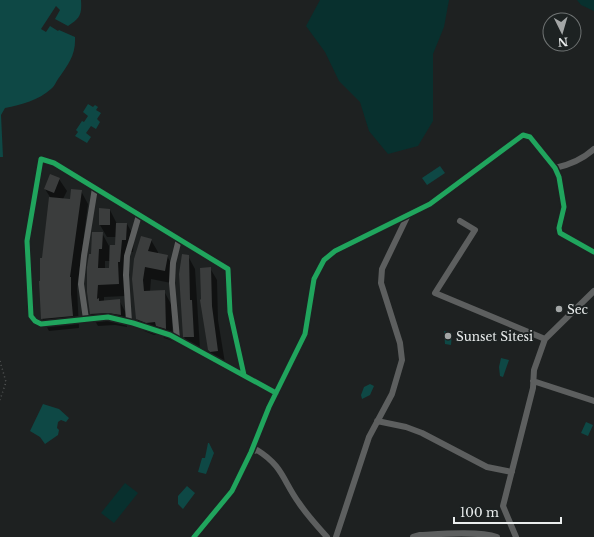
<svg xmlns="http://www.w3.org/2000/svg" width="594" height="537" font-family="'Libre Baskerville',serif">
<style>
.green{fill:#08302e}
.water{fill:#0e4845}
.shadow{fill:#0007;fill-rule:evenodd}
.building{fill:#3b3d3d}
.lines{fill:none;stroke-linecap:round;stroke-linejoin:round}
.path{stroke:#555757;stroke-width:1.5;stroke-dasharray:1 3;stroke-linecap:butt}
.street{stroke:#5d5f5f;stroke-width:6}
.cycleway-casing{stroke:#1d2222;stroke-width:8}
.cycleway{stroke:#20a55d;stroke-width:5}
.poi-dot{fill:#a3a6a6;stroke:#1d2222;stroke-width:1.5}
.labels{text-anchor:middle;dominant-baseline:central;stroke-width:4;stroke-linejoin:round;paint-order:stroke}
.poi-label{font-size:12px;fill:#eaeded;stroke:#1d2222;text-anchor:start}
</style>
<rect width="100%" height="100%" fill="#1e2121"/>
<path class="green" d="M320,0H449L444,27L433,54V121L418,146L388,154L369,131L360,102L339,81L325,52L306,26Z
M577,0H594V11L581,5Z
M125,483L138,493L114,523L101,513Z"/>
<path class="water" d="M0,0H81C82,15 80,18 68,26L55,19L60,10L56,6L41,29L46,32L50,26L58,31L59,30L75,37C76,55 68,65 58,79C56,82 54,87 51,89C39,100 21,105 5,108L1,115L3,157H0Z
M88,104L93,107L95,105L98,107L96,110L101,113L97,119L100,122L96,129L91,126L86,133L91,137L87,143L75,136L78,132L76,130L82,121L84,122L88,116L83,112Z
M440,166L445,173L427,185L422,178Z
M444,331L452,333L451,345L445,344Z
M501,358L509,360L503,377L500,376L499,367Z
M370,384L374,386L370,395L362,399L361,395L364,387Z
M43,404L59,409L69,418L66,422L61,420L58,422L57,428L59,430L58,435L45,444L40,437L30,431Z
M586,422L593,425L588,436L581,433Z
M208,443H209L214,453L206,474L198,472L202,458H205Z
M187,486L195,493L183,509L178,504V496Z"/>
<path class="shadow" d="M59,179L67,191L63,199L71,200L81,191L88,204L77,289L79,328L49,331L42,318L43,259L50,197L45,189Z
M110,210L117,224H127L134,236L133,252H128L125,296L104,297V302L119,300L126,313L127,327L115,325L98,326L91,314L88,292L92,256L102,233L109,246V260H111L116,246L117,237H107L100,225ZM105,261H111L110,269H105Z
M151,240L158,252V254L167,256L174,268L171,283L151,279L150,292L164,291L171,304L173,341L164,338L162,334L154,335L144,331L137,319L133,279Z
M188,256L195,269L200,349H191L184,337Z
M210,268L217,280L218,320L225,363H216L208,350Z"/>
<path class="building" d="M50,174L60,178L54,193L44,189Z
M71,189L82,190L70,277H71V294L73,316L41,319L39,281H40V258H42L49,197L70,199Z
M99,208L110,209V225H99Z
M116,223H127L126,240H122L120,262H118L119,284L98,285L97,299L99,298V301L120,299L121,315L108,313L90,314L87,292V267L89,254H91L92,232H103L102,249H99L98,268H109L110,245H115Z
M141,236L152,239L148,251L168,255L165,271L145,267L143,280L144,291L165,290L166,329L156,326L155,322L146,323L136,319L132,279L134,259Z
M182,254L189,255L190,300H192L194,337H183L179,274Z
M211,267L212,306L218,351L210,352L208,350L200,300L201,299L200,268Z"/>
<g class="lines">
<path class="path" d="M0,361L6,382L0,400"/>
<path class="street" d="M555,168C569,165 583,159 594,149
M460,221L475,230L435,293L545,339
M86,319L81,284L84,256L95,188
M129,322L126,275L127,256L139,215
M177,339L172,283L173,263L179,239
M244,375L230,312L228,269L54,163L41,159L27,241L31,316L35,321L41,324L108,317L133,323L170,335L276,393
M533,381L594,401
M377,421L406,427L422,433L487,467L512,472
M251,452L257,450C283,466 283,481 299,503C307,515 317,526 327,537
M194,537L232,491L251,452L269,407L305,334L314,279L324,260L335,251L430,204L523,135L530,137L555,168L559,177L564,207L559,228L560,233L594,252
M336,537L369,437L392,394L402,360L400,343L381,283L382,269L408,215
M413,537L420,535C440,534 480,531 497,537
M516,537L503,506L533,388L534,370L545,339L594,291"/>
<defs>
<path id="cycleway" d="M244,375L230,312L228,269L54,163L41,159L27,241L31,316L35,321L41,324L108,317L133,323L170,335L276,393
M194,537L232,491L251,452L269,407L305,334L314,279L324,260L335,251L430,204L523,135L530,137L555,168L559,177L564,207L559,228L560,233L594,252"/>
</defs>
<use href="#cycleway" class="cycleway-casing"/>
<use href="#cycleway" class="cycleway"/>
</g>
<g class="poi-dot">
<circle cx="559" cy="309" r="4"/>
<circle cx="448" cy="336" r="4"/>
</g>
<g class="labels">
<g class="poi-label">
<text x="567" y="309">Sec</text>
<text x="456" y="336">Sunset Sitesi</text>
</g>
</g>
<g transform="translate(562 32) rotate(175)"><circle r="19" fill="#1d2222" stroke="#6f7373"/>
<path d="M0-3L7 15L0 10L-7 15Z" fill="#a3a6a6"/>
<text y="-6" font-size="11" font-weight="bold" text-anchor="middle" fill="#eaeded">N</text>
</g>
<path d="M454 517v6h107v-6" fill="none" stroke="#eaeded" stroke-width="2"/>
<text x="460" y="517" font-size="12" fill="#eaeded" stroke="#1d2222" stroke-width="3" paint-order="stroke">100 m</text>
</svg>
